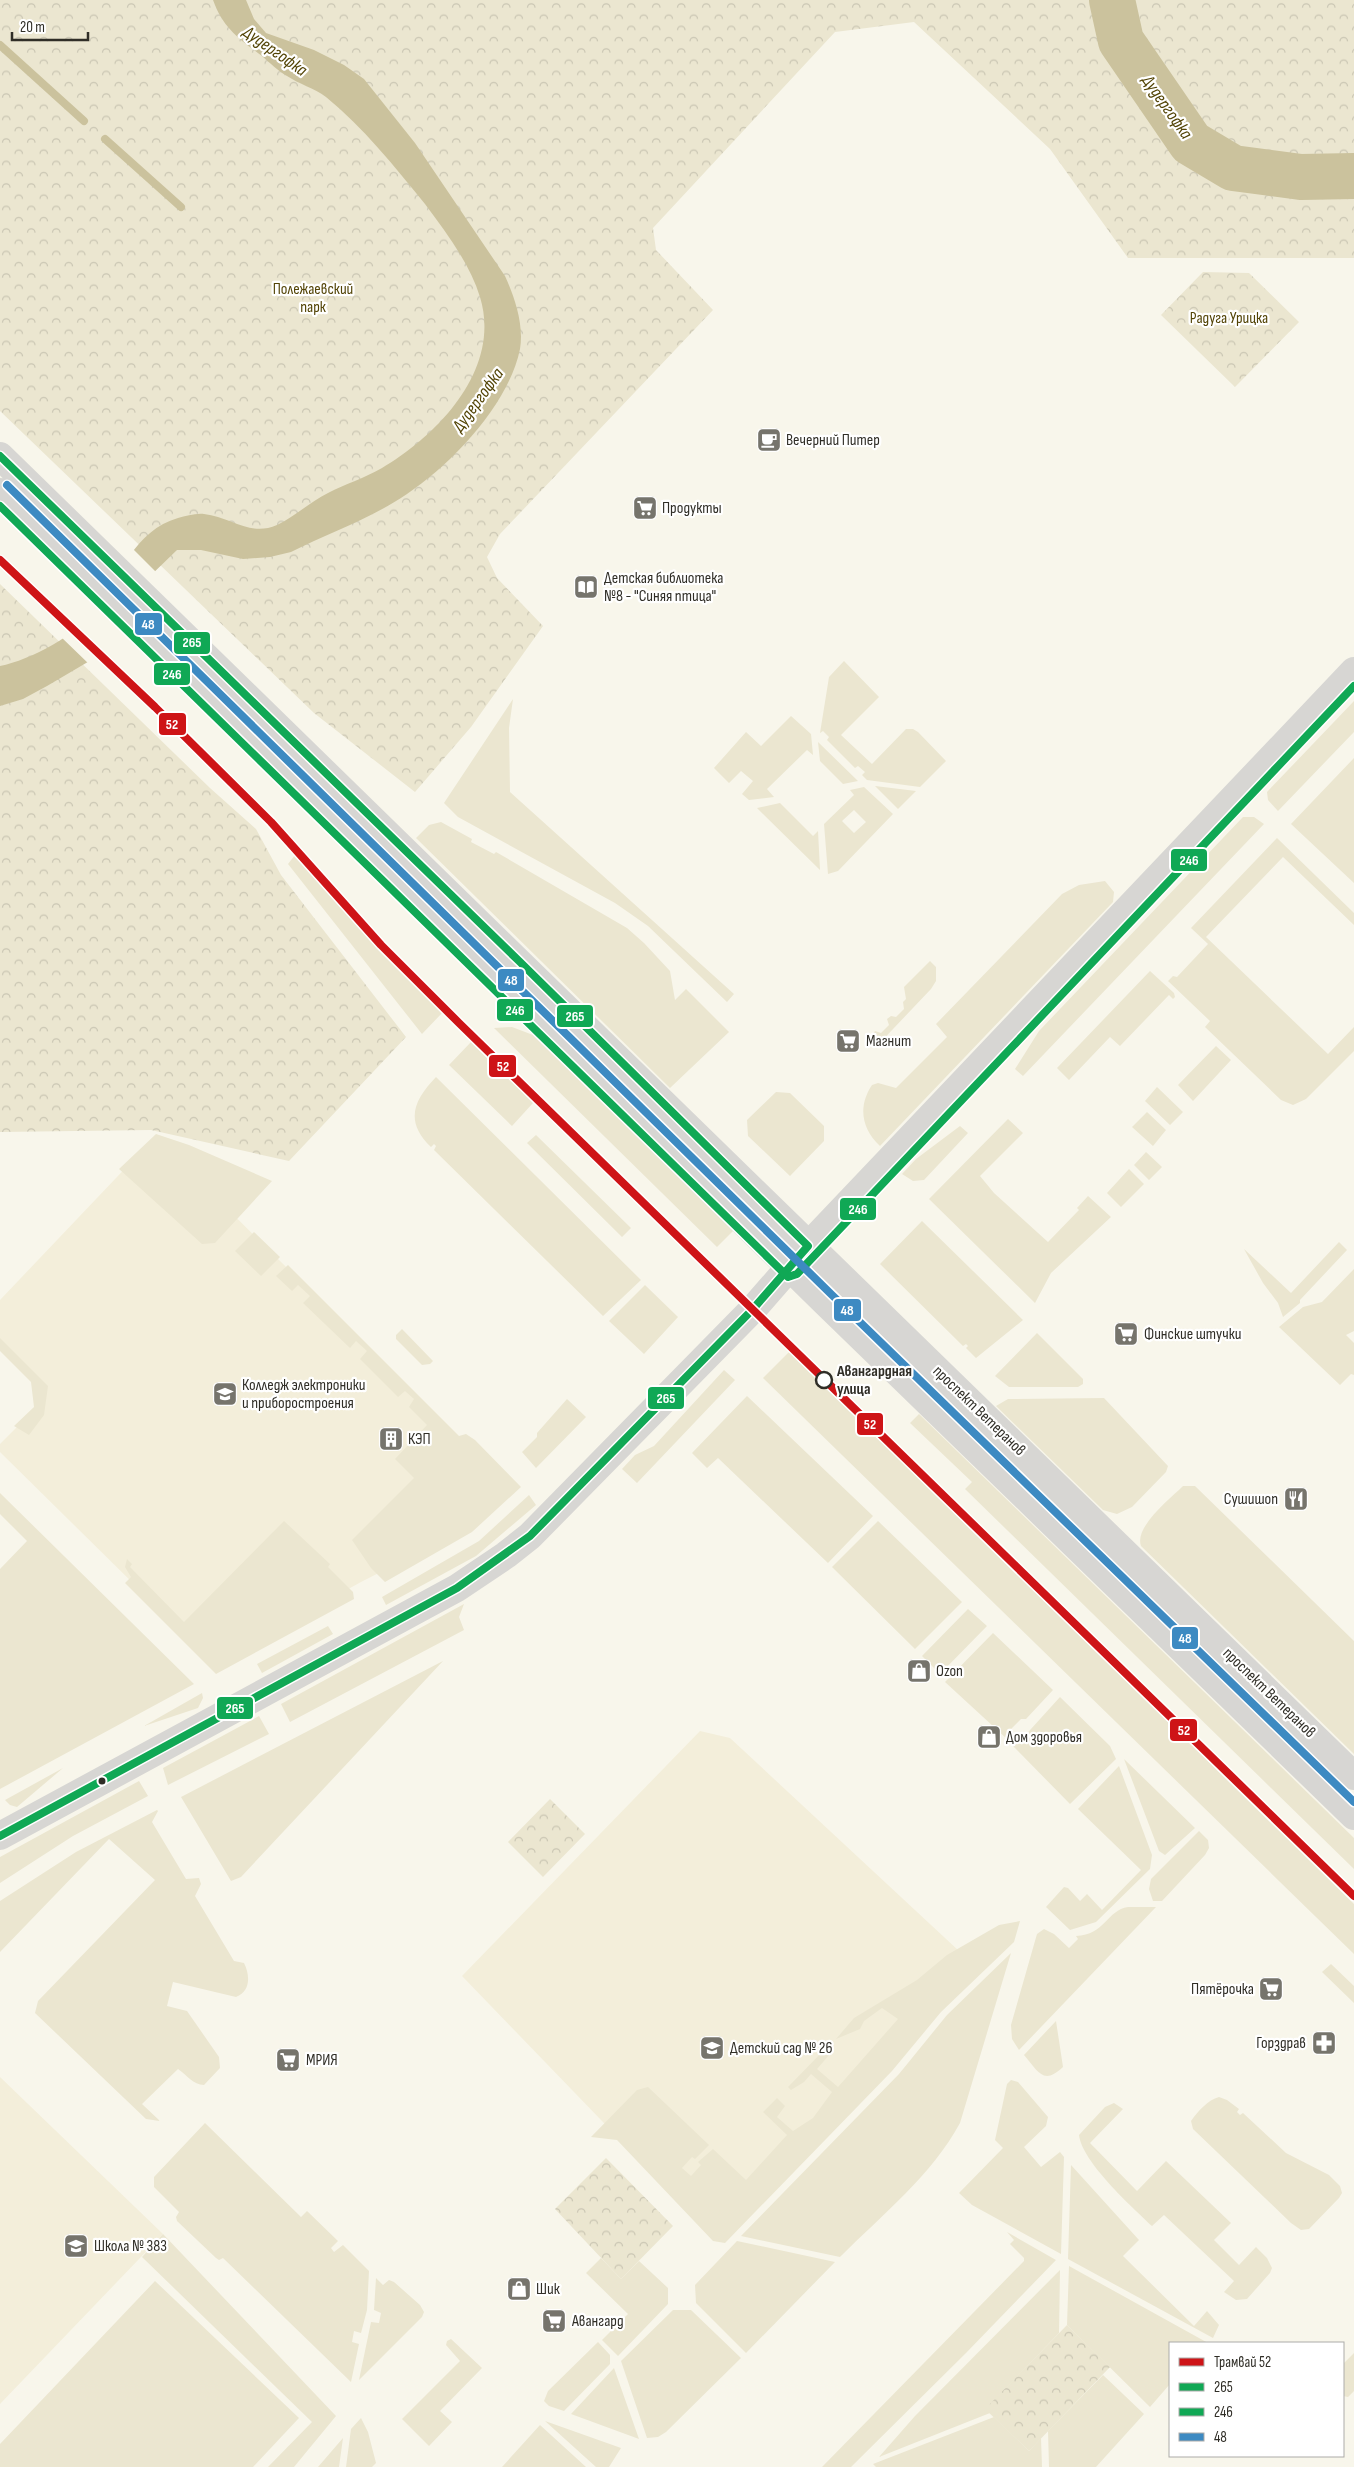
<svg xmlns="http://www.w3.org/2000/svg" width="1354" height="2467" font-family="'Sofia Sans Condensed',sans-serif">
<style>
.built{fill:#f3eeda}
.green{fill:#ebe6d0;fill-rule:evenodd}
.park{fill:url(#park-crowns)}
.water{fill:#cbc29d}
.pier{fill:#f8f6eb}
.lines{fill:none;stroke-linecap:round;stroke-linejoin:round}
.stream{stroke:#cbc29d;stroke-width:8}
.river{stroke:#cbc29d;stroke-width:46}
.minor{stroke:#d7d6d3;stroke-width:28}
.major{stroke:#d7d6d3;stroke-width:28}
.bus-1-casing{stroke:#fff;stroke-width:11}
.bus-2-casing{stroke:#fff;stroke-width:11}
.bus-3-casing{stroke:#fff;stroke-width:11}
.bus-1{stroke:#10a855;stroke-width:8}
.bus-2{stroke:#10a855;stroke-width:8}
.bus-3{stroke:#3d8ac2;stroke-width:8}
.tram-1-casing{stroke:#fff;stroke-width:11}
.tram-1{stroke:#ce1417;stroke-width:8}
.stop-dot{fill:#fff;stroke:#302e27;stroke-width:2.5}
.bus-dot{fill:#302e27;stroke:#fff;stroke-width:2}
.labels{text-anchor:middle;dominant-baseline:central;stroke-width:4.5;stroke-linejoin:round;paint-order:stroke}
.park-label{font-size:16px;fill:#534406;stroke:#fff}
.poi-label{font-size:16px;fill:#302e27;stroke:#fff;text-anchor:start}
.stop-label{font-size:16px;font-weight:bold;fill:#302e27;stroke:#fff;text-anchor:start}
.street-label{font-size:16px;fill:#302e27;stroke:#fff}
.water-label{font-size:18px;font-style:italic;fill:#524304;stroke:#fff}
.line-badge{stroke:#fff;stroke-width:2}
.badge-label{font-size:14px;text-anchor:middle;font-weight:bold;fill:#fff}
</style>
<defs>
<pattern id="park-crowns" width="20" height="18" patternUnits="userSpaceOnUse" patternTransform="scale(1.25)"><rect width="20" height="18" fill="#ebe6d0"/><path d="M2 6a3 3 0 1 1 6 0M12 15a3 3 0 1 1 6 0" fill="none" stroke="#cac6b3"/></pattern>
</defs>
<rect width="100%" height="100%" fill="#f8f6eb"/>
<path class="built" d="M155,1137L507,1486L467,1528L361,1582L214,1663L0,1452V1444L37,1407L35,1382L0,1346V1300Z
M700,1731L730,1738L973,1964L713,2236L462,1976Z
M0,2077L163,2234L0,2404Z"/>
<path class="green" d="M844,661L879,697L841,735L872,764L906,729H913L918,732L946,761L920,787L867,780L862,775L865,772L858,766L855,768L827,740L829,737L823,731L820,733L829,677Z
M513,699L509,728L510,792L734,994L727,1002L648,926L615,903L458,817L444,803Z
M1354,701V732L1278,811L1268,800L1267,792Z
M791,716L811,734L813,755L807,750L767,789L774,797L749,800L742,794L753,781L741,771L729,783L714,768L746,732L761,746Z
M818,742L858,781L843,784L820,761Z
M1354,758V883L1291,824Z
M875,786L916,791L898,809Z
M864,787L893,814L838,871L828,874L824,824L854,795L850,790ZM854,810L866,822L854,833L842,821Z
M780,803L813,836L818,831L820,870L757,808Z
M1243,817H1254L1264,824L1023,1076L1015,1069L1039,1031Z
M441,822L472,839L471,842L494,854L496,852L627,928L644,943L670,971L675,1000L686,989L729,1032L670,1088L416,838L429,825Z
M1277,838L1354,913V925L1283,857L1206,937L1328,1054L1354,1027V1051L1306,1099L1293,1105L1281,1100L1205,1027L1210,1021L1168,981L1173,976L1177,977L1208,944L1191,928Z
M295,855L378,949L443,1012L422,1034L288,864Z
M1105,881L1114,892L1113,902L880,1146C861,1128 858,1106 872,1085L878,1083L896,1088L947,1037L936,1024L1062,894L1079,885Z
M930,961L936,967V981L931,989L875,1048L872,1035L875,1031L881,1033L889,1025L887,1019L891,1016L896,1017L904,1009L903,1002L906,999L904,987Z
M1150,971L1174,993L1175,997L1173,999L1169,995L1120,1046L1110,1037L1069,1080L1057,1068Z
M512,1027L533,1035L733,1231L717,1247L494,1028Z
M471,1042L533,1103L512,1126L449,1065Z
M1216,1046L1231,1060L1193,1101L1178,1085Z
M436,1077L641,1280L603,1316L434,1150L436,1146L434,1144L431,1147C404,1121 414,1100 436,1077Z
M1157,1087L1183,1112L1170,1125L1145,1101Z
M776,1092L790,1093L824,1126V1141L790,1176L748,1136L747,1120Z
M1147,1112L1166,1130L1153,1146L1132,1127Z
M1008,1119L1023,1133L980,1176L994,1193L1048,1242L1079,1210L1077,1208L1088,1196L1111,1217L1051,1273L1035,1303L929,1199Z
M960,1126L968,1133L924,1180L913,1181L902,1174L916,1159Z
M156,1134L189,1145L272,1181L215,1243L202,1244L119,1169Z
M536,1135L631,1228L622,1237L527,1143Z
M1146,1152L1162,1167L1149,1180L1134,1165Z
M1129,1169L1144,1184L1121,1207L1107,1193Z
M922,1221L1023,1320L976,1358L966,1348L968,1346L966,1344L963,1346L880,1264Z
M254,1232L280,1257L261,1276L235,1251Z
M1339,1242L1347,1250L1300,1300V1303L1283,1317L1278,1303L1263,1283L1244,1249L1291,1293Z
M288,1265L459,1436L466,1434L475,1440L521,1487L472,1532L385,1582L371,1568L352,1540L414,1478L395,1459L427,1425L409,1407L414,1399L405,1391L398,1397L360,1359L367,1351L356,1341L350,1348L303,1303L310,1296L298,1285L292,1291L276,1276Z
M1354,1269V1331L1346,1335L1354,1343V1375L1351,1374L1340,1385L1279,1327L1303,1307L1322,1302Z
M645,1285L678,1317L644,1354L609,1321Z
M402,1329L433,1361L430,1364L422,1365L396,1339V1335Z
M1037,1333L1083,1379V1384L1078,1387H1009L995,1376Z
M0,1338L48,1386L44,1415L29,1435L14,1426L34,1407L31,1382L0,1351Z
M789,1352L1354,1904V1954L763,1378Z
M724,1370L735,1380L637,1483L622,1469L635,1455L654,1446Z
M747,1396L873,1516L828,1563L718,1458L707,1468L692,1453Z
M1104,1398L1168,1466L1166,1472L1132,1507L1117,1514L1103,1510L996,1406L1008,1399Z
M567,1399L586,1417L536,1468L522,1452L537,1437V1433Z
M919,1414L1354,1838V1869L965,1489L972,1482L910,1423Z
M1183,1486H1195L1354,1641V1754L1141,1546C1134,1527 1170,1499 1183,1486Z
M0,1493L194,1684L0,1789V1569L27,1541L0,1514Z
M529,1495L536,1505L476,1556L386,1605L382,1597L479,1541Z
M284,1521L330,1564L328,1567L353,1592L354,1599L216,1674L125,1583L131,1577L125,1567L127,1559L132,1564L130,1567L184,1622Z
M878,1521L962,1602L915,1649L832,1567Z
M464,1604L459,1617L464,1630L290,1722L281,1704Z
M968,1609L987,1626L940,1674L922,1656Z
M328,1626L333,1634L262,1673L257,1664Z
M993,1633L1053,1690L1026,1719H1021L1011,1729L1012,1735L1007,1739L945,1682Z
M443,1661L241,1877L231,1881L181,1797Z
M202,1693L203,1698L198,1708L144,1726Z
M1060,1697L1110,1746L1116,1759L1070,1804L1013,1746L1021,1740Z
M259,1716L269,1734L168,1785L163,1768Z
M1124,1759L1195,1828L1165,1855L1159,1851Z
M1119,1766L1152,1855L1150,1869L1096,1922L1070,1930L1046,1907L1064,1887L1068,1888L1080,1901L1087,1894L1102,1910L1141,1870L1078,1809Z
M63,1768L17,1807L10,1805L5,1800Z
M139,1781L148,1796L73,1836L0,1883V1857Z
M157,1810L158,1811L152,1822L186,1879L199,1878L201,1884L195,1896L234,1961L244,1963C250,1975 251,1991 236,1997L173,1982L167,2006L187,2011L219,2057L220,2068L204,2085C193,2085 187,2075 178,2069L142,2104L160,2121L146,2119L35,2013L38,2001L155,1880L109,1839L0,1952V1901L76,1852Z
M1199,1831L1208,1840L1209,1848L1205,1855L1162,1901H1153L1149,1889L1151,1879Z
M1128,1907H1156L1019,2050L1012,2039L1011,2025L1037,1934L1044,1929L1054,1934L1069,1948L1078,1939L1076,1936C1105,1935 1107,1910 1128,1907Z
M1020,1921L1014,1942L941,2012L892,2071L725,2243L713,2241L617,2140L591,2137L637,2090L648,2087L709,2145L695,2159L692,2157L682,2168L691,2176L701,2165L698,2162L713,2149L746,2180L787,2135L763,2112L777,2098L785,2106L777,2117L793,2131L813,2118L832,2092L811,2074L804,2082L791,2090L788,2087L825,2049L830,2054L817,2069L838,2087L898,2019L882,2008L864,2021L860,2029L836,2039L854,2018L917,1980L947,1955L999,1925Z
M1011,1953L960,2123C932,2175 882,2215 840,2257L741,2236L899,2074L947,2015Z
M1331,1964L1354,1986V2003L1322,1972Z
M1056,2021L1063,2067C1043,2086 1038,2071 1024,2055Z
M1011,2080L1018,2082L1048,2117L1046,2126L1024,2147L1041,2167L1060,2152L1064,2157L1061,2254L972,2205L959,2193L1003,2148L995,2140L1007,2084Z
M1219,2097L1227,2100L1239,2109L1237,2112L1240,2115L1243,2113L1286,2153L1329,2175L1340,2186L1342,2193L1339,2198L1309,2229L1301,2230L1291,2223L1193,2129L1191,2121C1198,2111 1208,2100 1219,2097Z
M1114,2103L1123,2109L1090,2143L1137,2191L1166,2161L1231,2223L1214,2240L1239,2265L1256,2247L1267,2258L1272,2268L1270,2273L1247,2299L1236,2300L1224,2292L1234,2281L1164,2215L1152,2226C1132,2207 1082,2162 1079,2135L1105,2107Z
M205,2123L301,2217L307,2211L338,2241L331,2248L334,2252L343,2245L369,2271L367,2310L361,2333L354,2331L352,2342L359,2344L351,2382L223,2258L219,2260L216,2258L177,2221L176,2217L179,2212L154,2187V2177Z
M1071,2165L1139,2240L1123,2256L1194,2326L1207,2311L1219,2325L1213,2338L1068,2259Z
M1007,2232L1056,2260L966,2353L851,2467H822L1024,2261V2258L1010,2244L1014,2240Z
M163,2234L336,2416L294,2467H268L312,2422L142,2257Z
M737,2241L835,2262L746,2353L696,2303L695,2285Z
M601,2258L621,2279L639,2261L668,2288V2304L618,2356L602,2340L628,2314L586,2273Z
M1069,2266L1208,2343H1170V2384L1150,2407L1067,2325Z
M1060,2270L1059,2333L986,2409L990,2413L879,2457L915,2416Z
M376,2278L383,2285L389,2280L394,2282L420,2305L424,2312L422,2317L359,2380L371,2322L379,2323L381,2313L374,2310Z
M155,2281L299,2418L253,2467H0V2444Z
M673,2310H691L741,2358L666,2432L658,2437L647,2438L621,2361Z
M451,2339L482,2368L440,2411L452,2422L429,2446L402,2419L460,2361L446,2345L447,2341Z
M598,2342L610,2355V2364L564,2411L549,2406L544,2401L548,2391Z
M1354,2353V2391L1348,2397L1343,2396V2364Z
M614,2368L639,2439L571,2414Z
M1103,2375L1144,2414L1096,2467H1049L1048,2431Z
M994,2417L1029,2451L1041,2438L1042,2467H876L873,2464Z
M361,2418L368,2432L376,2463L372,2467H346L351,2429Z
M545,2421L621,2448L609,2467H596Z
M540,2425L586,2467H502Z
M343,2438L339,2467H318Z"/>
<path class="park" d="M0,0H1354V258H1128L1050,149L914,22L835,32L653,228L656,250L713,310L500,534L487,557L497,578L543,626L471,727L415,792L314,713L0,411Z
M1203,272L1249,273L1299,322L1235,387L1161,315Z
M0,584L210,788L256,829L281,875L406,1037L289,1161L151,1130L0,1132Z
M550,1799L585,1834L543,1877L508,1842Z
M606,2158L673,2226L621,2279L555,2209Z
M1067,2325L1110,2367L1029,2451L985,2409Z"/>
<path class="water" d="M213,0H246L254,19L266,33L314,50L344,65L364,79L415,143L505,276C515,298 524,325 520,349C509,404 452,464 407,494C372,518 329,533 291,552L270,557L243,559L201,550H177L146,580L98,656L47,686L23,699L0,706V666C31,660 78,634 96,609C120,576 135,530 178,518C186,516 196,513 204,514C231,517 250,537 277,525C294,517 310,502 328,493C345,484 365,478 382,468C438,435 502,369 480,297C470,264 446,232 425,204C395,167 363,127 326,97C314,88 299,84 287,76C278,71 270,63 262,56C239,39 223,28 213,0Z"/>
<path class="pier" d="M133,549L157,573L135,598L121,631L99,657L90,665L60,636L79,625L94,607L106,584Z"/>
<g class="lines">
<path class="stream" d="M0,45L84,121
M105,139L181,207"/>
<path class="river" d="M1112,0L1121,41L1191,143L1233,168L1301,177L1354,176"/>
<path class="minor" d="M0,1836L457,1588L506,1555L530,1536L753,1309L808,1246L1354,671"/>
<path class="major" d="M0,456C450,897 903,1336 1354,1776
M0,492L825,1302L1354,1816"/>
<defs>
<path id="bus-1" d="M0,456L519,961L808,1246L753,1309L530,1536L457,1588L0,1836"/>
<path id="bus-2" d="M0,506L788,1277L797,1274L1354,686"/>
<path id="bus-3" d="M7,485L832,1295L1354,1802"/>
</defs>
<use href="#bus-1" class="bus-1-casing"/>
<use href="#bus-2" class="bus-2-casing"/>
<use href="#bus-3" class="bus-3-casing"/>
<use href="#bus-1" class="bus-1"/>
<use href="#bus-2" class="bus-2"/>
<use href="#bus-3" class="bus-3"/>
<defs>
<path id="tram-1" d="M0,560L155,707L271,822L381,945L459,1023L1354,1896"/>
</defs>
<use href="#tram-1" class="tram-1-casing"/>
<use href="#tram-1" class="tram-1"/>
</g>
<defs>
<symbol id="cafe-square" viewBox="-11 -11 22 22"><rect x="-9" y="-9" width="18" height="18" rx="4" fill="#76746c" stroke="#fff"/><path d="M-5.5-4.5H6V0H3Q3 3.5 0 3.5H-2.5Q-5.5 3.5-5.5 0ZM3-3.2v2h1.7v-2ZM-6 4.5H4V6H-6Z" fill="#fff"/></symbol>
<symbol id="supermarket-square" viewBox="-11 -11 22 22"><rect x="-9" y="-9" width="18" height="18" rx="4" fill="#76746c" stroke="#fff"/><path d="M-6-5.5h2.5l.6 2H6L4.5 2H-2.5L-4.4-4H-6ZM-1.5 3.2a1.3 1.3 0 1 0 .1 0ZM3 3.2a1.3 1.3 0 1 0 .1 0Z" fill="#fff"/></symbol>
<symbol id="library-square" viewBox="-11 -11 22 22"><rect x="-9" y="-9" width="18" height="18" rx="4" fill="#76746c" stroke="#fff"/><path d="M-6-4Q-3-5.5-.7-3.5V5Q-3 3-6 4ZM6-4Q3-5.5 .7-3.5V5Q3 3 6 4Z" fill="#fff"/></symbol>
<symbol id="university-square" viewBox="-11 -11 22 22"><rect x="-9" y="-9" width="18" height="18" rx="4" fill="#76746c" stroke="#fff"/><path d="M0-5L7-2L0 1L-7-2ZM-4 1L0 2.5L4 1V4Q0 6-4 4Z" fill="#fff"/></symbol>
<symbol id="building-square" viewBox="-11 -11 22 22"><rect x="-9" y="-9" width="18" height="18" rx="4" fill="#76746c" stroke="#fff"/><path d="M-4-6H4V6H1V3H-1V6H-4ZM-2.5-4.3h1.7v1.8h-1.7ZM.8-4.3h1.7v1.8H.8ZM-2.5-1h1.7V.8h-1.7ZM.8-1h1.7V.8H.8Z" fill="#fff"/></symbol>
<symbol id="restaurant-square" viewBox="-11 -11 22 22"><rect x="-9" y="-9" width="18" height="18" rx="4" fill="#76746c" stroke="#fff"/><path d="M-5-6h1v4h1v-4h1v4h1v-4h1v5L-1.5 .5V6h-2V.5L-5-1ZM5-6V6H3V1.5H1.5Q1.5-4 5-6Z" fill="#fff"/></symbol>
<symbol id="shop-square" viewBox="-11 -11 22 22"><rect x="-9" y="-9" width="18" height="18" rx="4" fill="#76746c" stroke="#fff"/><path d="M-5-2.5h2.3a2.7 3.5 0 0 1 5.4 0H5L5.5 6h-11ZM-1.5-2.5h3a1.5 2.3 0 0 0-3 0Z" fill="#fff"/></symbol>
<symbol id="pharmacy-square" viewBox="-11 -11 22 22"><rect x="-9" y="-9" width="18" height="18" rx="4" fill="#76746c" stroke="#fff"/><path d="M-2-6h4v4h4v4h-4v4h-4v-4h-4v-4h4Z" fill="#fff"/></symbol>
<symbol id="school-square" viewBox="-11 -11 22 22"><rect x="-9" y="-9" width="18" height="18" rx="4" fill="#76746c" stroke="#fff"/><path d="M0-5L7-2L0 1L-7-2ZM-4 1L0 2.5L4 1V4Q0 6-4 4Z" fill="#fff"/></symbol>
</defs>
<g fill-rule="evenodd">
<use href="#cafe-square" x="755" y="426" width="28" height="28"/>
<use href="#supermarket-square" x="631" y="494" width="28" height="28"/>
<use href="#library-square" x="572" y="573" width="28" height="28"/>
<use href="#supermarket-square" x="834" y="1027" width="28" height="28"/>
<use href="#supermarket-square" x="1112" y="1320" width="28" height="28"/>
<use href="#university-square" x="211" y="1380" width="28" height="28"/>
<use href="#building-square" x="377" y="1425" width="28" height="28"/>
<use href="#restaurant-square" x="1282" y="1485" width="28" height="28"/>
<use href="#shop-square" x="905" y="1657" width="28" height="28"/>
<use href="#shop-square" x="975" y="1723" width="28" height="28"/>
<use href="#supermarket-square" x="1257" y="1975" width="28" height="28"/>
<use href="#pharmacy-square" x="1310" y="2029" width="28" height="28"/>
<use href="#school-square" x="698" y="2034" width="28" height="28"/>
<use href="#supermarket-square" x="274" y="2046" width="28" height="28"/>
<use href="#school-square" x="62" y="2232" width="28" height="28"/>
<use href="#shop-square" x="505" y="2275" width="28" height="28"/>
<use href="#supermarket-square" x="540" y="2307" width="28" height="28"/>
</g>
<circle class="stop-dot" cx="824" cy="1380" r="8"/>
<circle class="bus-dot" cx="102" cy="1781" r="4.5"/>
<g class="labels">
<g class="park-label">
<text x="313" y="289">Полежаевский<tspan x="313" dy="18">парк</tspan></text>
<text x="1229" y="318">Радуга Урицка</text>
</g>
<g class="poi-label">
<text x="786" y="440">Вечерний Питер</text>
<text x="662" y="508">Продукты</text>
<text x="604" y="578">Детская библиотека<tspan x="604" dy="18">№8 - "Синяя птица"</tspan></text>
<text x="866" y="1041">Магнит</text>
<text x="1144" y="1334">Финские штучки</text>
<text x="242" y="1385">Колледж электроники<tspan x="242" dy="18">и приборостроения</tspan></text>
<text x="408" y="1439">КЭП</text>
<text x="1278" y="1499" text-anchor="end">Сушишоп</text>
<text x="936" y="1671">Ozon</text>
<text x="1006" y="1737">Дом здоровья</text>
<text x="1254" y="1989" text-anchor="end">Пятёрочка</text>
<text x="1306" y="2043" text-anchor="end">Горздрав</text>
<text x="730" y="2048">Детский сад № 26</text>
<text x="306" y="2060">МРИЯ</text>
<text x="94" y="2246">Школа № 383</text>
<text x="536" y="2289">Шик</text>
<text x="572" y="2321">Авангард</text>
</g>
<g class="stop-label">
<text x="837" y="1371">Авангардная<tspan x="837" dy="18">улица</tspan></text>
</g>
<g class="street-label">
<text transform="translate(979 1411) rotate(44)">проспект Ветеранов</text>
<text transform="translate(1269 1693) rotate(44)">проспект Ветеранов</text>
</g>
<g class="water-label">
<text transform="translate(275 51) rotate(35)">Дудергофка</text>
<text transform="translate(1167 107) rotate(55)">Дудергофка</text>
<text transform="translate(478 400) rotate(-54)">Дудергофка</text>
</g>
</g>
<g class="line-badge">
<rect x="134" y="612" width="29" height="24" rx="5" fill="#3d8ac2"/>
<rect x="173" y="631" width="38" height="24" rx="5" fill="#10a855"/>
<rect x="153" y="662" width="38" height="24" rx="5" fill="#10a855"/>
<rect x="158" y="712" width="29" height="24" rx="5" fill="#ce1417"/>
<rect x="1170" y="848" width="38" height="24" rx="5" fill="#10a855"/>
<rect x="497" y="968" width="28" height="24" rx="5" fill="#3d8ac2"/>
<rect x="496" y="998" width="38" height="24" rx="5" fill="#10a855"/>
<rect x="556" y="1004" width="38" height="24" rx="5" fill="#10a855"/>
<rect x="488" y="1054" width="29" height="24" rx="5" fill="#ce1417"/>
<rect x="839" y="1197" width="38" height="24" rx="5" fill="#10a855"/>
<rect x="833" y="1298" width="29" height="24" rx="5" fill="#3d8ac2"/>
<rect x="647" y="1386" width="38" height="24" rx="5" fill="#10a855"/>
<rect x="856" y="1412" width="28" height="24" rx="5" fill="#ce1417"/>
<rect x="1171" y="1626" width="28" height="24" rx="5" fill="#3d8ac2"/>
<rect x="216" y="1696" width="38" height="24" rx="5" fill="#10a855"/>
<rect x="1169" y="1718" width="29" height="24" rx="5" fill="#ce1417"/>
</g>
<g class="badge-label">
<text x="148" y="629">48</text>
<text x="192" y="647">265</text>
<text x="172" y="679">246</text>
<text x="172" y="729">52</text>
<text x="1189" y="865">246</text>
<text x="511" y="985">48</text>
<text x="515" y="1015">246</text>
<text x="575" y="1021">265</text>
<text x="503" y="1071">52</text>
<text x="858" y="1214">246</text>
<text x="847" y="1315">48</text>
<text x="666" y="1403">265</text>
<text x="870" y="1429">52</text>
<text x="1185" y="1643">48</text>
<text x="235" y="1713">265</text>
<text x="1184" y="1735">52</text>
</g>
<rect x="1169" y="2342" width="175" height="115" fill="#ffffff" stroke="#acaba9"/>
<rect x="1179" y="2358" width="25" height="8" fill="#ce1417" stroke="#acaba9"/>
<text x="1214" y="2367" font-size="15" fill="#302e27">Трамвай 52</text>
<rect x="1179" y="2383" width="25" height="8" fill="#10a855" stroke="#acaba9"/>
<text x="1214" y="2392" font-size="15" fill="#302e27">265</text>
<rect x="1179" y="2408" width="25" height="8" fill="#10a855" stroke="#acaba9"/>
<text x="1214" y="2417" font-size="15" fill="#302e27">246</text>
<rect x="1179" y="2433" width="25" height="8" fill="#3d8ac2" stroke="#acaba9"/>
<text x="1214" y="2442" font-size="15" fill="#302e27">48</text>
<path d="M12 32v8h76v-8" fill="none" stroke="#302e27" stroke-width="2.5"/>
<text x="20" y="32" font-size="15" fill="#302e27" stroke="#ffffff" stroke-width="4" paint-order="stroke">20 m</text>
</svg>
